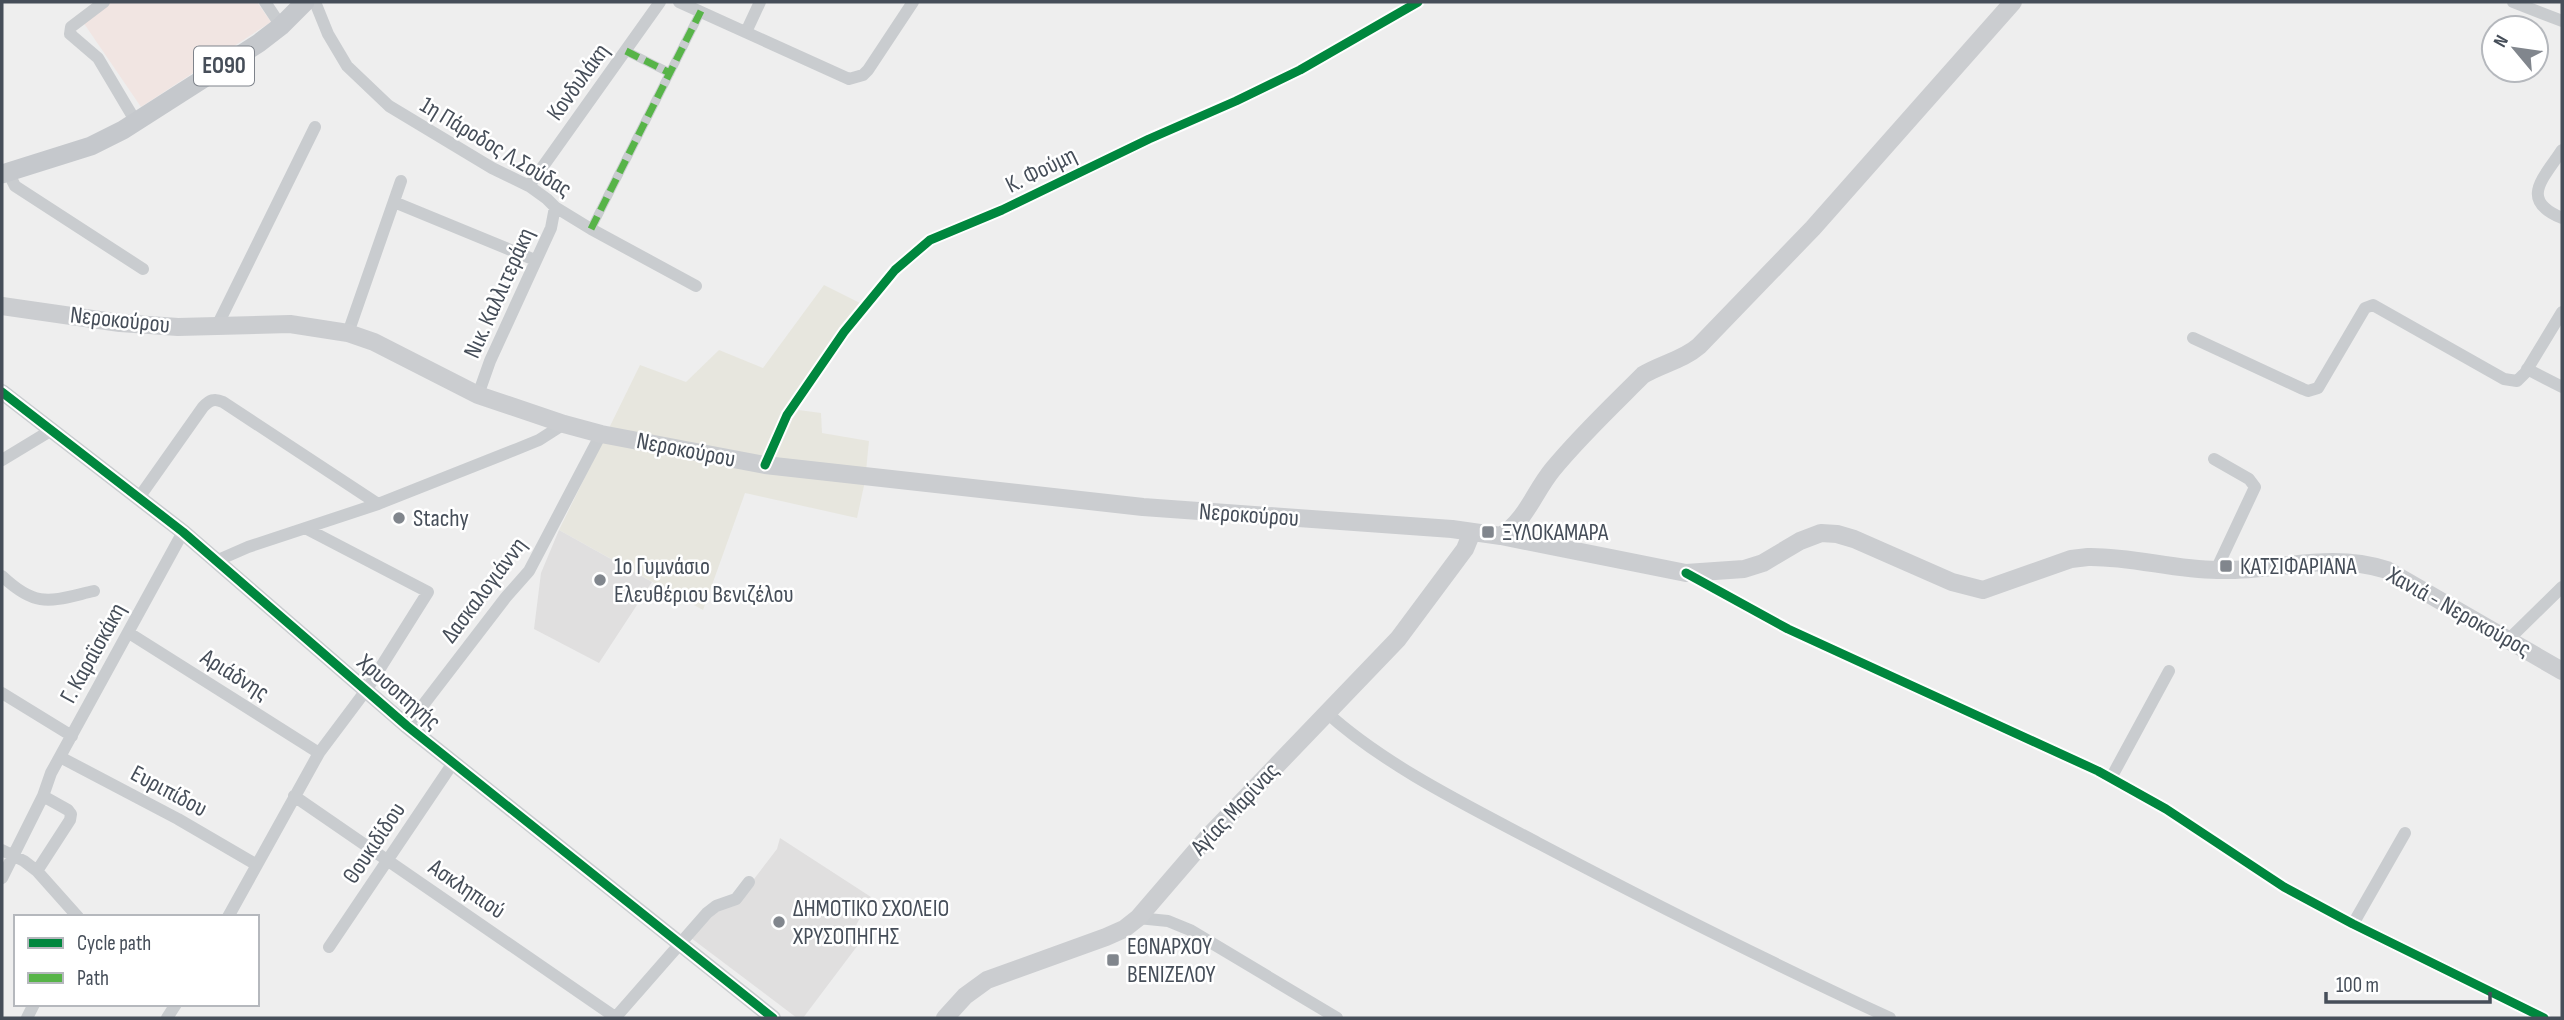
<svg xmlns="http://www.w3.org/2000/svg" width="2564" height="1020" font-family="'Sofia Sans Condensed',sans-serif">
<style>
.commercial{fill:#e7e6de}
.education{fill:#e0dfdf}
.medical{fill:#f1e5e2}
.lines{fill:none;stroke-linecap:round;stroke-linejoin:round}
.pedestrian{stroke:#c9cccf;stroke-width:9}
.minor{stroke:#c9cccf;stroke-width:12}
.tertiary{stroke:#c9cccf;stroke-width:16}
.secondary{stroke:#cbcdd0;stroke-width:18}
.primary{stroke:#c5c8cc;stroke-width:19}
.quiet{stroke:#57b448;stroke-width:7;stroke-dasharray:14 7;stroke-linecap:butt}
.cycleway-casing{stroke:#fff;stroke-width:13}
.cycleway{stroke:#00873e;stroke-width:9}
.poi-dot{fill:#81868d;stroke:#fff;stroke-width:2.5}
.labels{text-anchor:middle;dominant-baseline:central;stroke-width:5;stroke-linejoin:round;paint-order:stroke}
.shield{fill:#fff;stroke:#7e838b;stroke-width:2}
.shield-label{font-size:23px;font-weight:bold;fill:#464e59}
.street-label{font-size:24px;fill:#464e59;stroke:#fff}
.poi-label{font-size:24px;fill:#464e59;stroke:#fff;text-anchor:start}
</style>
<rect width="100%" height="100%" fill="#eee"/>
<path class="commercial" d="M824,285L864,305L791,409L821,413L822,433L869,441L865,481L857,518L745,493L703,610L559,530L640,365L686,382L719,350L763,368Z"/>
<path class="education" d="M559,530L652,582L599,663L534,629L541,573Z
M780,838L871,897L851,935L861,941L803,1018H797L687,935L713,909L741,896L777,849Z"/>
<path class="medical" d="M111,2H257L271,22L141,107L83,22Z"/>
<g class="lines">
<path class="pedestrian" d="M626,51L670,73
M591,229L701,11"/>
<path class="minor" d="M104,2L71,27L70,34L98,58L136,122
M265,2L281,26
M315,2L328,34L347,66L389,106L492,168L529,186L547,199L555,207L591,229L696,286
M679,2L849,79L863,75L868,70L913,2
M2513,2L2562,21
M746,32L760,2
M2562,150C2544,178 2518,200 2562,218
M8,172L15,186L143,269
M529,186L660,2
M394,202L535,260
M217,326L315,127
M348,333L401,181
M2193,338L2303,389L2308,391L2318,388L2365,308L2373,305L2504,379L2517,381L2525,373L2562,312
M2527,369L2562,387
M478,395L490,361L551,228L555,207
M2214,459L2249,479L2255,487L2216,570
M2,460L50,431
M765,465L787,415L844,332L895,270L930,240L1002,210L1149,139L1236,101L1300,70L1418,2
M138,499L203,407C210,400 214,398 223,402L378,504
M216,561L248,547L378,504L517,449L539,440L564,424
M1686,573L1788,629L2098,771L2166,809L2284,887L2353,924L2544,1018
M2,576C37,609 50,601 94,591
M129,633L319,753
M2508,640L2562,587
M2,693L72,736
M1326,712C1384,765 1468,806 1538,843C1654,904 1771,963 1890,1018
M407,726L506,597L529,571L601,434
M60,757L178,819L257,865
M2111,778L2169,671
M294,796L615,1017
M2,850L24,861L37,871L70,820L71,814L68,810L43,796L51,773L183,532
M37,871L78,917
M2,878L43,796
M228,917L319,753L367,689L428,592L307,529
M1138,918L1168,921L1190,930L1337,1018
M2353,924L2405,833
M329,947L453,763
M27,1018L34,1004
M167,1018L176,1004
M615,1018L707,913L716,906L736,899L749,882"/>
<path class="tertiary" d="M2,392L183,532L407,726L773,1018"/>
<path class="secondary" d="M2,306L120,323L178,327L290,324L348,333L374,342L478,395L564,424L601,434L765,465L1143,507L1452,529L1501,536L1686,573L1744,569L1763,563L1800,541L1821,533L1837,534L1854,539L1952,582L1983,590L2071,559L2088,557C2131,556 2174,570 2217,570C2277,572 2327,551 2387,570L2562,671
M1501,536C1527,519 1534,492 1553,469C1580,436 1612,406 1643,375C1661,364 1683,360 1699,346L1813,228L2013,2
M945,1018L965,996L987,980L1106,937L1124,929L1138,918L1206,839L1398,639L1465,549L1472,532"/>
<path class="primary" d="M2,174L91,146L123,130L259,43L281,26L305,2"/>
<path class="quiet" d="M626,51L670,73
M591,229L701,11"/>
<defs>
<path id="cycleway" d="M2,392L183,532L407,726L773,1018
M765,465L787,415L844,332L895,270L930,240L1002,210L1149,139L1236,101L1300,70L1418,2
M1686,573L1788,629L2098,771L2166,809L2284,887L2353,924L2544,1018"/>
</defs>
<use href="#cycleway" class="cycleway-casing"/>
<use href="#cycleway" class="cycleway"/>
</g>
<g class="poi-dot">
<circle cx="399" cy="518" r="7"/>
<rect x="1481" y="525" width="14" height="14" rx="3.5"/>
<rect x="2219" y="559" width="14" height="14" rx="3.5"/>
<circle cx="600" cy="580" r="7"/>
<circle cx="779" cy="922" r="7"/>
<rect x="1106" y="953" width="14" height="14" rx="3.5"/>
</g>
<g class="labels">
<rect class="shield" x="194" y="46.5" width="60" height="39" rx="5"/>
<g class="shield-label">
<text x="224" y="66">ΕΟ90</text>
</g>
<g class="street-label">
<text transform="translate(578 82) rotate(-54)">Κονδυλάκη</text>
<text transform="translate(496 147) rotate(31)">1η Πάροδος Λ.Σούδας</text>
<text transform="translate(1041 170) rotate(-26)">Κ. Φούμη</text>
<text transform="translate(499 293) rotate(-66)">Νικ. Καλλιτεράκη</text>
<text transform="translate(120 320) rotate(6)">Νεροκούρου</text>
<text transform="translate(686 450) rotate(11)">Νεροκούρου</text>
<text transform="translate(1249 515) rotate(4)">Νεροκούρου</text>
<text transform="translate(484 590) rotate(-53)">Δασκαλογιάννη</text>
<text transform="translate(2459 612) rotate(29)">Χανιά - Νεροκούρος</text>
<text transform="translate(93 653) rotate(-61)">Γ. Καραϊσκάκη</text>
<text transform="translate(235 675) rotate(32)">Αριάδνης</text>
<text transform="translate(399 692) rotate(41)">Χρυσοπηγής</text>
<text transform="translate(169 791) rotate(28)">Ευριπίδου</text>
<text transform="translate(1235 809) rotate(-47)">Αγίας Μαρίνας</text>
<text transform="translate(374 843) rotate(-56)">Θουκιδίδου</text>
<text transform="translate(467 889) rotate(34)">Ασκληπιού</text>
</g>
<g class="poi-label">
<text x="413" y="518">Stachy</text>
<text x="1502" y="532">ΞΥΛΟΚΑΜΑΡΑ</text>
<text x="614" y="566">1ο Γυμνάσιο<tspan x="614" dy="28">Ελευθέριου Βενιζέλου</tspan></text>
<text x="2240" y="566">ΚΑΤΣΙΦΑΡΙΑΝΑ</text>
<text x="793" y="908">ΔΗΜΟΤΙΚΟ ΣΧΟΛΕΙΟ<tspan x="793" dy="28">ΧΡΥΣΟΠΗΓΗΣ</tspan></text>
<text x="1127" y="946">ΕΘΝΑΡΧΟΥ<tspan x="1127" dy="28">ΒΕΝΙΖΕΛΟΥ</tspan></text>
</g>
</g>
<rect width="2564" height="1020" fill="none" stroke="#464e59" stroke-width="7"/>
<rect x="14" y="915" width="245" height="91" fill="#ffffff" stroke="#b5b8bd" stroke-width="2"/>
<rect x="28" y="938" width="35" height="10" fill="#00873e" stroke="#b5b8bd" stroke-width="2"/>
<text x="77" y="950" font-size="21" fill="#464e59">Cycle path</text>
<rect x="28" y="973" width="35" height="10" fill="#57b448" stroke="#b5b8bd" stroke-width="2"/>
<text x="77" y="985" font-size="21" fill="#464e59">Path</text>
<g transform="translate(2515 49) rotate(299)"><circle r="33" fill="#ffffff" stroke="#b5b8bd" stroke-width="2"/>
<path d="M0-5L12 26L0 18L-12 26Z" fill="#81868d"/>
<text y="-10" font-size="19" font-weight="bold" text-anchor="middle" fill="#464e59">N</text>
</g>
<path d="M2326 992v10h164v-10" fill="none" stroke="#464e59" stroke-width="3.5"/>
<text x="2336" y="992" font-size="21" fill="#464e59" stroke="#ffffff" stroke-width="5" paint-order="stroke">100 m</text>
</svg>
